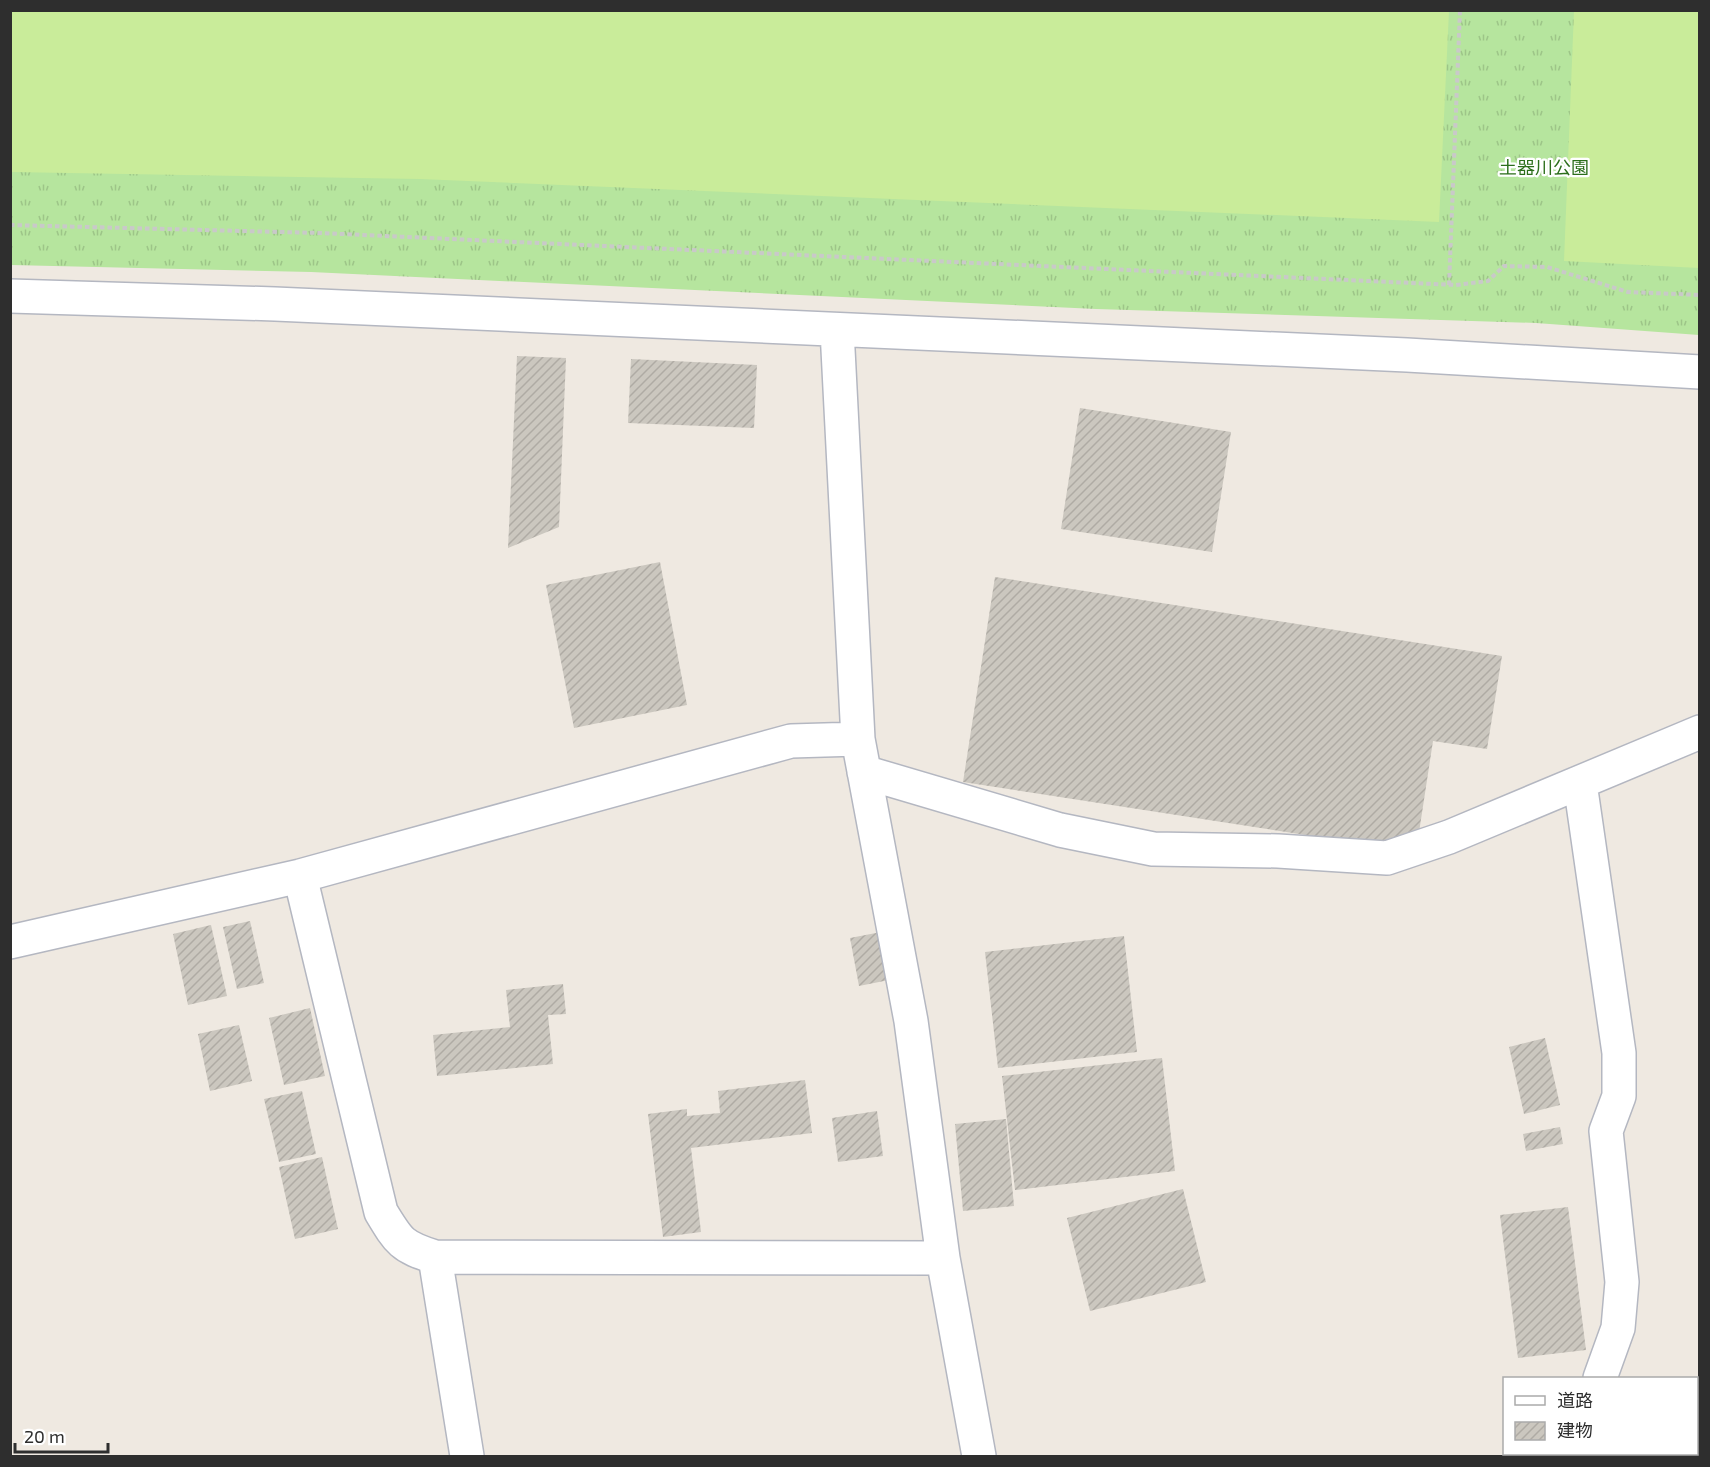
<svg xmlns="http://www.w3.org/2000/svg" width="1710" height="1467" font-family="'Exo 2','Noto Sans JP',sans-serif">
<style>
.grass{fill:url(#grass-tufts)}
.pitch{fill:#c9ec9a}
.building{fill:url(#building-hatch)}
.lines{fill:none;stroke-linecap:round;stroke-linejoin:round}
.street-casing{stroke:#b4b7c1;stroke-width:36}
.path{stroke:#c9c9c9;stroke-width:4;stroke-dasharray:4.5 3;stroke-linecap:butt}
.street{stroke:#fff;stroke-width:33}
.labels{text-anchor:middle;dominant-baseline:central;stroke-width:4.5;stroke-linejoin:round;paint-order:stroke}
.park-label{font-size:18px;fill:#2c6e1b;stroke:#fff}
</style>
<defs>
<pattern id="grass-tufts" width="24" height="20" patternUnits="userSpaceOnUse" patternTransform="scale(1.5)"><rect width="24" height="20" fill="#b6e59e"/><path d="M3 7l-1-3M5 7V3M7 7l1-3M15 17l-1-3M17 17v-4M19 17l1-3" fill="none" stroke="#9dc588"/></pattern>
<pattern id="building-hatch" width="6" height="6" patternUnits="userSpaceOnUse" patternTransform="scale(1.5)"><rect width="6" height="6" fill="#cbc7bf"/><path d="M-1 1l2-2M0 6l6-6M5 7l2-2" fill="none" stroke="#afaba4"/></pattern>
</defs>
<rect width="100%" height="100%" fill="#efe9e1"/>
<path class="grass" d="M11,11H1699V335L1536,323L1096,309L311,272L11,265Z"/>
<path class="pitch" d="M11,10L1449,11L1439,222L420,179L11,172Z
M1574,11H1699V268L1564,261Z"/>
<path class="building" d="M517,356L566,358L559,527L508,548Z
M631,359L757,365L754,428L628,423Z
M1080,408L1231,432L1212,552L1061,529Z
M660,562L687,705L574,728L546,585Z
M995,577L1502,656L1487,749L1433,741L1416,852L963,782Z
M250,921L264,983L237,989L223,927Z
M211,925L227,996L188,1005L173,934Z
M881,932L889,980L859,986L850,938Z
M1124,936L1137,1052L998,1068L985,952Z
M563,984L566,1014L548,1015L553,1064L437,1076L433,1035L510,1027L506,990Z
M310,1008L325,1076L284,1085L269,1018Z
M239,1025L252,1081L210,1091L198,1034Z
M1545,1038L1560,1105L1524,1114L1509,1047Z
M1162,1058L1175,1171L1015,1190L1002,1076Z
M805,1080L812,1133L691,1148L701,1232L663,1237L648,1114L687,1109V1116L720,1113L718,1091Z
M302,1091L316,1154L279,1162L264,1099Z
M877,1111L883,1156L838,1162L832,1118Z
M1006,1119L1014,1206L963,1211L955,1124Z
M1560,1127L1563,1144L1526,1151L1523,1134Z
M322,1157L338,1229L295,1239L279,1167Z
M1183,1189L1206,1282L1090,1311L1067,1218Z
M1568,1207L1586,1350L1518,1358L1500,1215Z"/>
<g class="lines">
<defs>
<path id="street" d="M10,296L275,304L1407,355L1700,372
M837,330L858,739L911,1021L943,1258L979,1456
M864,772L1060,830L1153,849L1278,851L1387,858L1449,837L1700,732
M1580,783L1619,1053V1096L1606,1131L1622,1282L1618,1328L1600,1378
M300,876L381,1212C399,1242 402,1247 435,1257L943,1258
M10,942L300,876L791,741L858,739
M435,1257L467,1456
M1564,1456L1566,1454"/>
</defs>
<use href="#street" class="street-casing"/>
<path class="path" d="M10,225L320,233L1456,285L1488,281L1504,266L1547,267L1628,292L1700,295
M1449,285L1460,10"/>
<use href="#street" class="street"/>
</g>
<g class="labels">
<g class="park-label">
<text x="1544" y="167">土器川公園</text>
</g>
</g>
<rect width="1710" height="1467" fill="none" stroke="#2e2e2e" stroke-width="24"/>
<rect x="1503" y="1377" width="195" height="78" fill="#ffffff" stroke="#ababab" stroke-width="1.5"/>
<rect x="1515" y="1396" width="30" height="9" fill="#ffffff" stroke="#ababab" stroke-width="1.5"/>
<text x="1557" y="1407" font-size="18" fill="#2e2e2e">道路</text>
<rect x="1515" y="1422" width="30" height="18" fill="url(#building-hatch)" stroke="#ababab" stroke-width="1.5"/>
<text x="1557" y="1437" font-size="18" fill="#2e2e2e">建物</text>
<path d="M15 1443v9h93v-9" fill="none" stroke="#2e2e2e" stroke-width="3"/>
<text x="24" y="1443" font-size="18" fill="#2e2e2e" stroke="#ffffff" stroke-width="4.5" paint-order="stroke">20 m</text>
</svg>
